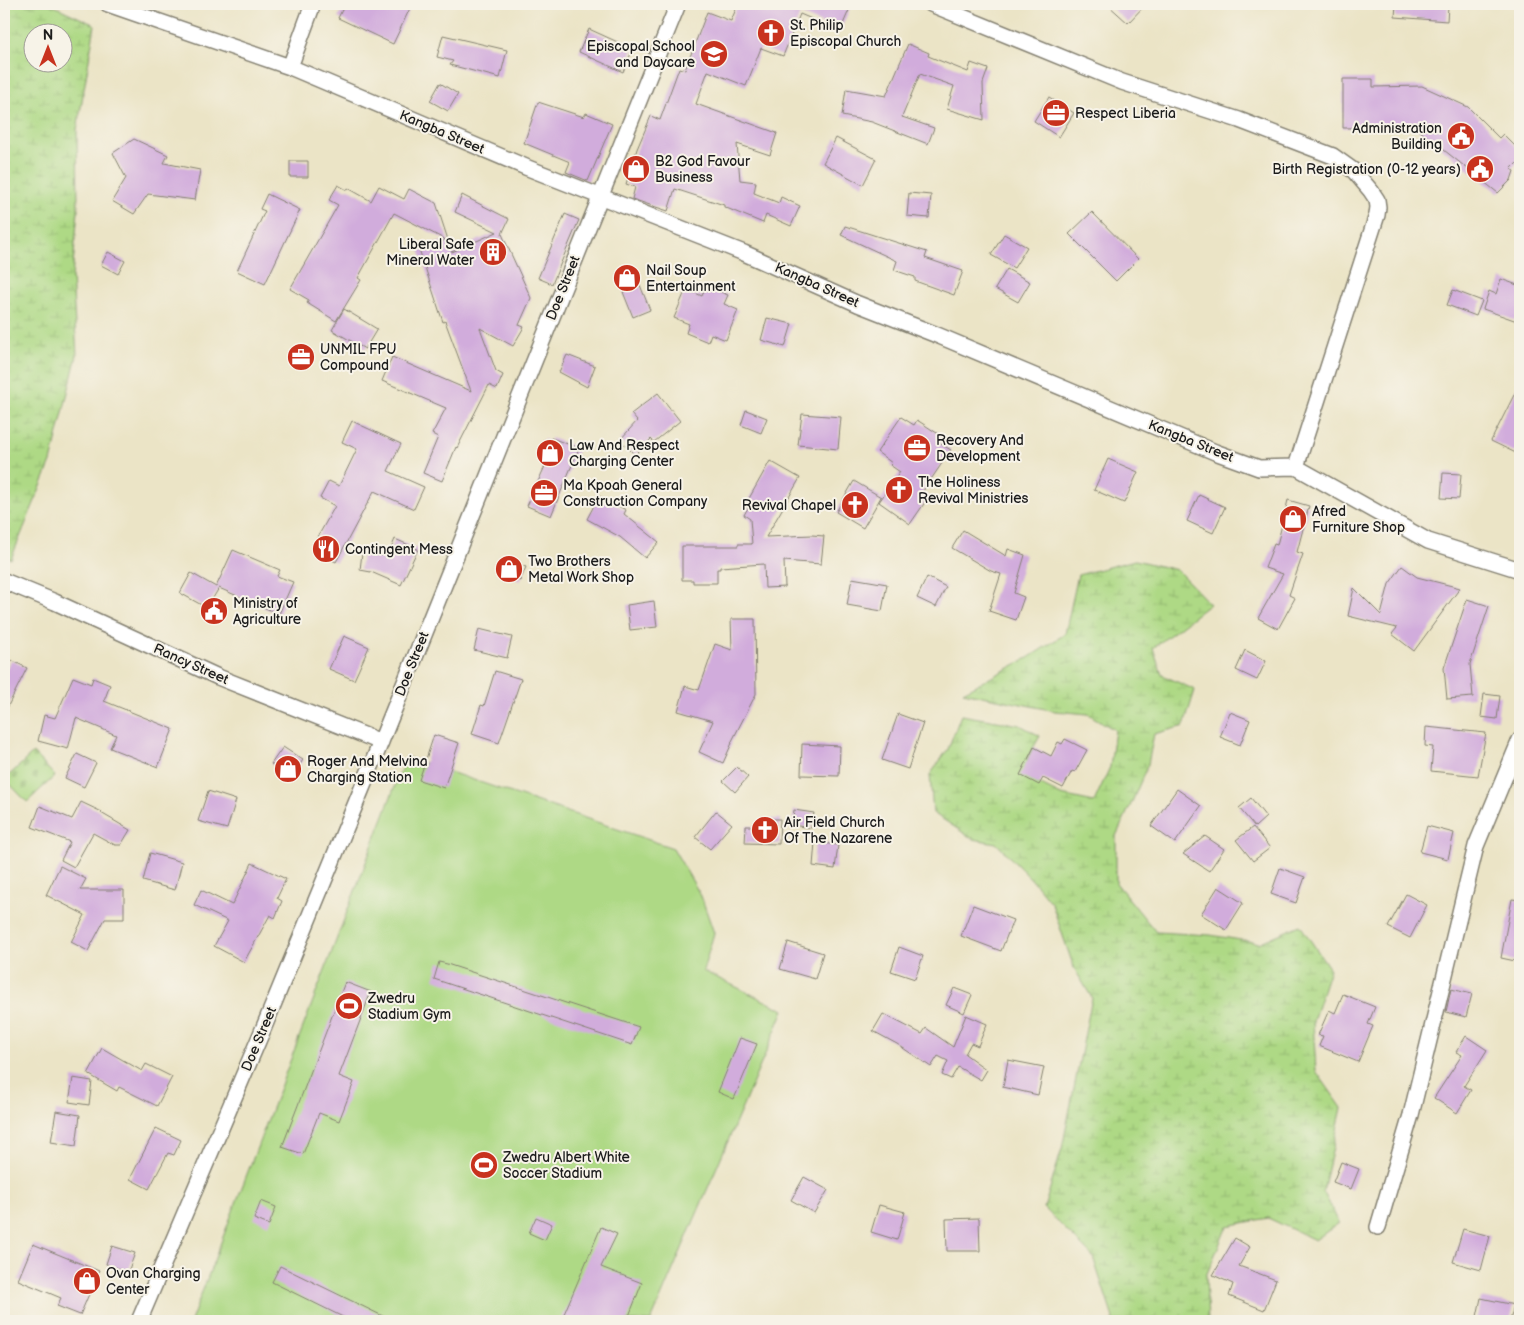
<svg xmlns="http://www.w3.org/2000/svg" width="1524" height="1325" font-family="'Balsamiq Sans',sans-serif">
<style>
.grass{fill:#aed985;stroke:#657a50}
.wetland{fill:url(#wetland-marsh);stroke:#657a50;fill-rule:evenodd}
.cemetery{fill:url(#cemetery-stones);stroke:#657a50}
.building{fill:#d1acdc}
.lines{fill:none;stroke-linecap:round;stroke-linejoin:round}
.street-casing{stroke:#848071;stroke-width:18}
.street{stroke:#fff;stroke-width:15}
.labels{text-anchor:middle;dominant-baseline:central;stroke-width:4;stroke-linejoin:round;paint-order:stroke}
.poi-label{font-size:14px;fill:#1c1c1c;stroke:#f7f3e8;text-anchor:start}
.street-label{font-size:14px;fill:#1c1c1c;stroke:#f7f3e8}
</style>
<defs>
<pattern id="wetland-marsh" width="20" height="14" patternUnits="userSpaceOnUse" patternTransform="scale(1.25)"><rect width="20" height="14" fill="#aed985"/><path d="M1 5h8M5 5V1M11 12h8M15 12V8" fill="none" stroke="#95ba72"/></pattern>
<pattern id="cemetery-stones" width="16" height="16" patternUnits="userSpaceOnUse" patternTransform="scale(1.25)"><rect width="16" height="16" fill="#aed985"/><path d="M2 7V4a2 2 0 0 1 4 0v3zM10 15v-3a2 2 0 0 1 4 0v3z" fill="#95ba72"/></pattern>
</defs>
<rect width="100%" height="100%" fill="#f7f3e8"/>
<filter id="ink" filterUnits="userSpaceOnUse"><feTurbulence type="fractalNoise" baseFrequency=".02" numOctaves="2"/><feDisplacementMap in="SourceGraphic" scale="10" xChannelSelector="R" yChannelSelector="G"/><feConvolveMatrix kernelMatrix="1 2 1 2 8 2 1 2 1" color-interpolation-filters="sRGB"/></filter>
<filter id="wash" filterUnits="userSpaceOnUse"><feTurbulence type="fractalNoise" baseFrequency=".0096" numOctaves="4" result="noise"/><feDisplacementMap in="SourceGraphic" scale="20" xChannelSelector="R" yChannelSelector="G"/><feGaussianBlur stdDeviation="1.12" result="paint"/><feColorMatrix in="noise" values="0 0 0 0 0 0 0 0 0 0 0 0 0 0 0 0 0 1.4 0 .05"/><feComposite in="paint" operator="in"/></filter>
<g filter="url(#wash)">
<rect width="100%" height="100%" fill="#ebe4c6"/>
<path class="grass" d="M406,757L673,848L701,896L714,933L703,971L784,1010L651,1321H191Z"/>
<path class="wetland" d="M4,4H50L95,25L77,130L78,211L72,277L77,355L51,462L11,559L4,555ZM32,32H62V62H32Z
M1135,560L1177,570L1210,604L1153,648L1162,675L1195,690L1184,726L1154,734L1148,764L1132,802L1116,836V883L1156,932L1210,935L1259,943L1300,925L1330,969L1313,1021L1316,1071L1342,1108L1323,1191L1339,1223L1315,1240L1268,1218L1227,1226L1206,1276L1208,1321H1112L1113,1318L1093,1257L1044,1208L1062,1149L1092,998L1074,968L1052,904L1032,880L996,843L973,839L933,813L930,775L948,749L961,715L1020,725L1040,736L1028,757L1027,778L1061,795L1094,802L1110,767L1115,730L1088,714L1055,711L963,692L1028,658L1065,634L1078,575Z"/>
<path class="cemetery" d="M33,753L55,776L27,802L5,779Z"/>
<g id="blocks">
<path class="building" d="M345,4H412L393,44L338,18Z
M738,4H840L850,8L840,31L800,14L783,56L761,48L746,86L708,71L696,104L777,133L770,155L737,144L740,180L756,182L754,193L779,203L781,197L800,206L791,226L766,215L763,223L724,207V205L675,189L668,211L632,199L635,187L626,184L637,149L651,116L660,120L679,68L685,70L707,12L731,21Z
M1107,4H1146L1128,23Z
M1396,4L1448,6L1447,21L1395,17Z
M589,29L633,49L623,72L579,52Z
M443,35L507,50L500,78L450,65L453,61L437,57Z
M908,44L929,53L928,56L968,72L971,63L988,69L983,83L984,120L947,109L954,86L920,74L902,117L934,128L928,144L872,122L842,116L846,89L886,96Z
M1343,79H1373V87L1422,86L1468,107L1499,138L1503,134L1520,151V160L1511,169L1514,171L1511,180L1498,193L1415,127L1343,128Z
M440,83L458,94L448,111L430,101Z
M1049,97L1074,113L1059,137L1034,121Z
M538,102L584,117L586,113L612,124L588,181L566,172L570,162L524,143Z
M836,138L876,159L863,185L823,163Z
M134,139L168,155L164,163L200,170L195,200L148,194L134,214L112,201L126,178L113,153Z
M290,161H308V177H290Z
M338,185L347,190L348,188L371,201L379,186L404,199L409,189L436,203L452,252L497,232L455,212L462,195L509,219L502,234L531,298L519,325L524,327L513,346L480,328L496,371L503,375L497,389L489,385L457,448L456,447L442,481L423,473L438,437L432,434L446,408L382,381L392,357L471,391L445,321L443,322L419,249L446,240L394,213L358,278L361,280L336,321L307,303L309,300L290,289L338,205L329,200Z
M909,193L931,195L929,218L907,216Z
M267,194L300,210L265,284L237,271L265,211L260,209Z
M1092,212L1138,259L1116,281L1069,234Z
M565,214L579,220L552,284L538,278Z
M845,226L927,252L925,258L963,271L954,295L915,281V277L894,270L897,261L841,235Z
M1004,234L1027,247L1014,268L991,255Z
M108,252L125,261L118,274L101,265Z
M1007,269L1030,282L1018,302L995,289Z
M1501,279L1520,286V313L1517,321L1483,309L1489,291L1496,294Z
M640,285L650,310L633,317L623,292Z
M706,286L728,295L724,304L738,310L726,340L711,334L708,342L686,333L689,324L674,318L686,289L702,296Z
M1453,290L1482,301L1476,316L1447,305Z
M344,309L377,329L365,349L332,330Z
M767,318L792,324L785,347L761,340Z
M567,355L595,366L587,387L559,372Z
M1520,383V455L1491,441Z
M658,393L680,421L654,442L651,439L635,455L620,440L637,421L631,414Z
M746,410L767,418L761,433L741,425Z
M802,414L841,417L838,449L798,445Z
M901,417L914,425L917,420L943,437L939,443L951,450L919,497L926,501L910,524L879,502L900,472L890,465L892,463L877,452Z
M352,421L401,444L388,471L424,487L414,509L374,491L336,562L311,549L335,506L320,498L329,481L339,486L357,449L342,442Z
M551,438L579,448L551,516L527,506L546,464L541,462L542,458L538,456L544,439L550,442Z
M1108,459L1138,472L1124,503L1094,490Z
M770,461L800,478L766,537L812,535L824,536L821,564L784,561L785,587L765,588L764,564L720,567V569H717V583H693V580H682V546H738V544H752L750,519L744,515L750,504L747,502Z
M1443,473L1461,474L1459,499L1441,498Z
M854,481L881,497L863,528L836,512Z
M1199,495L1225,507L1213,533L1187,521Z
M599,496L626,510L624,514L659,542L645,558L620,537L587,519Z
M1288,500L1309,506L1297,552L1303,554L1289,595L1295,598L1278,629L1258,618L1283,574L1265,568L1274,544L1277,545Z
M963,530L1006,556L1008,549L1025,555L1014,593L1024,597L1016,620L989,611L1001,574L991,571L952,548Z
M395,539L418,549L401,585L371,572L360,570L362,553L388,556Z
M233,550L280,570L277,576L293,582L279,614L219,588L207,608L180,593L191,573L216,587Z
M510,560L526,567L520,581L504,574Z
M1402,566L1417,577L1460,588L1414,651L1392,634L1397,628L1348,616L1354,588L1381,615L1389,584Z
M927,577L946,587L936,607L917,598Z
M852,578L887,584L882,611L847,605Z
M1467,599L1489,606L1470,664L1473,697L1447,699L1444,668Z
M654,601L657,627L630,630L627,605Z
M731,619H755L756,694L731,743H732L723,763L699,752L713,721L678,711L685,686L699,690L715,644L732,650Z
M479,629L512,637L507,658L474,650Z
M344,636L369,647L354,680L329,669Z
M1245,650L1266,661L1257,680L1236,670Z
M11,660L27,668L4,714V674Z
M495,671L521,679L499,743L472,734L481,705L484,706Z
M73,677L91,684L93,678L110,685L104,701L173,729L158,767L110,748L116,735L76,718L68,749L38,741L44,715L55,718Z
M1484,694L1500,696L1497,719L1481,717Z
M1230,712L1250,720L1240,745L1220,737Z
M898,714L923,723L908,769L882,760Z
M1426,727L1486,733L1478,776L1431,771L1433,747L1425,746Z
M434,735L459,743L444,788L419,780Z
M1065,739L1087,750L1075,772L1072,771L1063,788L1043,778L1039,785L1020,775L1034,747L1051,756L1058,742L1062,744Z
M802,744L840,746L839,776L801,775Z
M283,747L303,760L291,777L271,764Z
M77,754L96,763L84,787L65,778Z
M737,767L748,777L735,792L723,781Z
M1177,789L1201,806L1175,843L1151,826Z
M208,791L236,800L227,829L198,821Z
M1251,798L1266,817L1255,827L1239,808Z
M81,802L102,812L101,813L130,830L121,845H115L93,833L74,867L61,860L70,842L32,827L40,806L72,819Z
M794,810L814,813L811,828L792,825Z
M716,811L732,824L710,849L695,837Z
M762,819H780L779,844L745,843L746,826H761Z
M1427,826L1454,833L1448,859L1420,852Z
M1253,827L1270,848L1253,861L1236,840Z
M1205,836L1224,849L1209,871L1183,854Z
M815,842L838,845L835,869L813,866Z
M150,853L182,862L175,890L143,881Z
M252,863L286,879L277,898L282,901L275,918L270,915L244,962L214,946L228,921L194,905L201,890L232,905Z
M60,866L86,879L80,890H124V919H105L88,951L71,942L85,915L46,895Z
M1280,868L1305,877L1296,903L1271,894Z
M1218,887L1243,903L1226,930L1201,914Z
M1406,894L1427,905L1410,938L1388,927Z
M1512,899L1520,900V962L1501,958Z
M973,905L1013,920L1001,951L961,936Z
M788,942L823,953L815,979L780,969Z
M899,947L923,956L915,979L891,971Z
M439,962L447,964L639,1027L632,1045L434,979Z
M345,982L371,992L339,1076L354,1082L339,1121L319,1113L303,1154L282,1147Z
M954,988L972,995L964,1013L946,1005Z
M1451,989L1472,994L1466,1017L1446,1012Z
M1343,994L1375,1007L1368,1024L1373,1026L1358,1062L1319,1046L1323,1036L1318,1035L1329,1010L1335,1013Z
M883,1014L922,1034L926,1028L953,1047L966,1015L987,1024L978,1046L971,1043L965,1054L987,1070L981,1080L958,1067L951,1079L942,1075L948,1061L938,1056L931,1067L897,1044L873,1031Z
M1466,1036L1487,1050L1464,1086L1471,1090L1457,1113L1434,1098L1462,1055L1456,1052Z
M740,1038L757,1044L734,1099L718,1092Z
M102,1048L142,1071L146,1064L172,1077L157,1106L119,1087L117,1091L88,1074Z
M1008,1060L1044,1067L1038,1095L1003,1087Z
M73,1078L92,1081L89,1105L69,1102Z
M56,1111L80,1115L76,1146L51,1142Z
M156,1128L181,1140L174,1155L168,1153L149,1189L130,1179Z
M1341,1162L1359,1169L1351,1189L1333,1182Z
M804,1177L828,1190L814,1213L791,1200Z
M261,1201L276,1207L269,1225L254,1219Z
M879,1205L905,1212L897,1240L871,1232Z
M536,1217L552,1224L545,1240L529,1233Z
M979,1218L980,1251H947L946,1219Z
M601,1227L617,1234L601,1267L642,1283L627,1321H561Z
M1463,1229L1490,1236L1481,1270L1453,1262Z
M1235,1238L1250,1247L1239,1266L1276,1280L1264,1310L1229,1296L1233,1284L1213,1275Z
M33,1244L99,1271L80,1315L57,1306L61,1298L18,1280Z
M112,1246L135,1253L128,1272L106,1264Z
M280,1266L393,1321H351L272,1282Z
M1481,1298L1514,1305L1510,1321H1476Z"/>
</g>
</g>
<g filter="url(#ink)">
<use href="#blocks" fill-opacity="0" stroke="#848071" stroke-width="1"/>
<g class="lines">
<defs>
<path id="street" d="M108,4L290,67L528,168L744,253L858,304L937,335L1215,452L1259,468L1296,467L1428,541L1520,570
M931,4L1122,82L1239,120L1333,156L1354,171L1371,191L1377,200L1378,207L1377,215L1296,467
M290,67L313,4
M4,581L55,602L218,677L381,742
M1378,1227L1411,1115L1476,846L1520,740
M139,1321L264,1027L372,764L678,4"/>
</defs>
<use href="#street" class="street-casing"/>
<use href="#street" class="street"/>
</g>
</g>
<defs>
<symbol id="church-disc" viewBox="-11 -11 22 22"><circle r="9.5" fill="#c8321e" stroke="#f7f3e8"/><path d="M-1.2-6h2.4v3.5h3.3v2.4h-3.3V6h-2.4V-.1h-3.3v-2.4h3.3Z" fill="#fff"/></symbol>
<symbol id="school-disc" viewBox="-11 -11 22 22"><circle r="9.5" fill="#c8321e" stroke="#f7f3e8"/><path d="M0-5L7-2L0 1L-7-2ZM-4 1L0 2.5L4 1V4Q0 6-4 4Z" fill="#fff"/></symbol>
<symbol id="office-disc" viewBox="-11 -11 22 22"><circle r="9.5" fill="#c8321e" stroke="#f7f3e8"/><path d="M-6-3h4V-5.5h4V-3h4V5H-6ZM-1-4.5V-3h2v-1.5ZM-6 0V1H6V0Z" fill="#fff"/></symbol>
<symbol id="civic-disc" viewBox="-11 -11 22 22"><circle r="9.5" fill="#c8321e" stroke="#f7f3e8"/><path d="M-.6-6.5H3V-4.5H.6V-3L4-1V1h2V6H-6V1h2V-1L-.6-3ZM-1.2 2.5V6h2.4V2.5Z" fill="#fff"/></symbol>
<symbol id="shop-disc" viewBox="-11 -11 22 22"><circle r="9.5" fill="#c8321e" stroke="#f7f3e8"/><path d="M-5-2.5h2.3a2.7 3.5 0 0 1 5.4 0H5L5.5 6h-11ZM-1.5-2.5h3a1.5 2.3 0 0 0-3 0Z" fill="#fff"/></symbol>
<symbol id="building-disc" viewBox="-11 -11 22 22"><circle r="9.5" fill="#c8321e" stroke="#f7f3e8"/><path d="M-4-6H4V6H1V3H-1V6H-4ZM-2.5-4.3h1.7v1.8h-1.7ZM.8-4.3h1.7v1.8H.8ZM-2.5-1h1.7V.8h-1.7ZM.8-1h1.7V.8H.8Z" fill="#fff"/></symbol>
<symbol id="restaurant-disc" viewBox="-11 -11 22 22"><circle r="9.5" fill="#c8321e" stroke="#f7f3e8"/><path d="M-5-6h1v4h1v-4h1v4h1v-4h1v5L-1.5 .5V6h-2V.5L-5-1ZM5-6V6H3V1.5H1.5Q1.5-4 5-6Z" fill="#fff"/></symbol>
<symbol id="stadium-disc" viewBox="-11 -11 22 22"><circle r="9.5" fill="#c8321e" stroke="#f7f3e8"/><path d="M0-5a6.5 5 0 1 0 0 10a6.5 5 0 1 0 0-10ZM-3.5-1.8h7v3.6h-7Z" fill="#fff"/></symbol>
</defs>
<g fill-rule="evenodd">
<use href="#church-disc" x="755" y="17" width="32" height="32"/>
<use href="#school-disc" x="698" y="38" width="32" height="32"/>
<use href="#office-disc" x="1040" y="97" width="32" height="32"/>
<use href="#civic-disc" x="1445" y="120" width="32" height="32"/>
<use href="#shop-disc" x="620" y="153" width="32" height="32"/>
<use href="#civic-disc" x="1464" y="153" width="32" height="32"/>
<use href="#building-disc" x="477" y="236" width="32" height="32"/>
<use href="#shop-disc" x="611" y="262" width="32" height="32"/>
<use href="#office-disc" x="285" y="341" width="32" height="32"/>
<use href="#office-disc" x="901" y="432" width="32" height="32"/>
<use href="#shop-disc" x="534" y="437" width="32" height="32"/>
<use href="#church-disc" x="883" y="474" width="32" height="32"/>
<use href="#office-disc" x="528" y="477" width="32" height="32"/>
<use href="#church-disc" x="839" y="489" width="32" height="32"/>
<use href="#shop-disc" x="1277" y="503" width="32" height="32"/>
<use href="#restaurant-disc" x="310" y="533" width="32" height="32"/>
<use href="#shop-disc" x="493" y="553" width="32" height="32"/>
<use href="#civic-disc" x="198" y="595" width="32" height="32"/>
<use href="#shop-disc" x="272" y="753" width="32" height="32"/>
<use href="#church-disc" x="749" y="814" width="32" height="32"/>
<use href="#stadium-disc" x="333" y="990" width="32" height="32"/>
<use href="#stadium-disc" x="468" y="1149" width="32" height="32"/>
<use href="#shop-disc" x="71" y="1265" width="32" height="32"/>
</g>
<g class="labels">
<g class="poi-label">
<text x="790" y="25">St. Philip<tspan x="790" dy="16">Episcopal Church</tspan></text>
<text x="695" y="46" text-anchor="end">Episcopal School<tspan x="695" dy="16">and Daycare</tspan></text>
<text x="1075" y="113">Respect Liberia</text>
<text x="1442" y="128" text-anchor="end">Administration<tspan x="1442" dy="16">Building</tspan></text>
<text x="655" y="161">B2 God Favour<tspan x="655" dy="16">Business</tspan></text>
<text x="1461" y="169" text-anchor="end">Birth Registration (0-12 years)</text>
<text x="474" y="244" text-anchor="end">Liberal Safe<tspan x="474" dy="16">Mineral Water</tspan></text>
<text x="646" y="270">Nail Soup<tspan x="646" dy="16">Entertainment</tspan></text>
<text x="320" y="349">UNMIL FPU<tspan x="320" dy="16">Compound</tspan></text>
<text x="936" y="440">Recovery And<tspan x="936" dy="16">Development</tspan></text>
<text x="569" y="445">Law And Respect<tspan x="569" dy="16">Charging Center</tspan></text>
<text x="918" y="482">The Holiness<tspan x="918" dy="16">Revival Ministries</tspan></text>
<text x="563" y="485">Ma Kpoah General<tspan x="563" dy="16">Construction Company</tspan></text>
<text x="836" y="505" text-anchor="end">Revival Chapel</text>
<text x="1312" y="511">Afred<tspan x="1312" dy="16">Furniture Shop</tspan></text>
<text x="345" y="549">Contingent Mess</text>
<text x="528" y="561">Two Brothers<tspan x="528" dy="16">Metal Work Shop</tspan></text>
<text x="233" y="603">Ministry of<tspan x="233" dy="16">Agriculture</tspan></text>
<text x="307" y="761">Roger And Melvina<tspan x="307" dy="16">Charging Station</tspan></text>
<text x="784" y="822">Air Field Church<tspan x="784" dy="16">Of The Nazarene</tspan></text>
<text x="368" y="998">Zwedru<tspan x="368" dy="16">Stadium Gym</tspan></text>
<text x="503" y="1157">Zwedru Albert White<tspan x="503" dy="16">Soccer Stadium</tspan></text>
<text x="106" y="1273">Ovan Charging<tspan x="106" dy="16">Center</tspan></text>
</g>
<g class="street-label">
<text transform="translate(442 132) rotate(23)">Kangba Street</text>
<text transform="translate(817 285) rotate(24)">Kangba Street</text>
<text transform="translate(563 288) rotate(-68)">Doe Street</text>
<text transform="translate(1191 441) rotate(22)">Kangba Street</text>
<text transform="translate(191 664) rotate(24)">Rancy Street</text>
<text transform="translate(412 664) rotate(-68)">Doe Street</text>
<text transform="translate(259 1039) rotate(-67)">Doe Street</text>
</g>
</g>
<rect width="1524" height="1325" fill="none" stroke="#f7f3e8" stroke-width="20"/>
<g transform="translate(48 48)"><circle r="24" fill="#f7f3e8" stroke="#9f9d96"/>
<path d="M0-4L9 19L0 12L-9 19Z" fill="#c8321e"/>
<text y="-8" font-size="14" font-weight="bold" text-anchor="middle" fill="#1c1c1c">N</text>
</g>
</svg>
